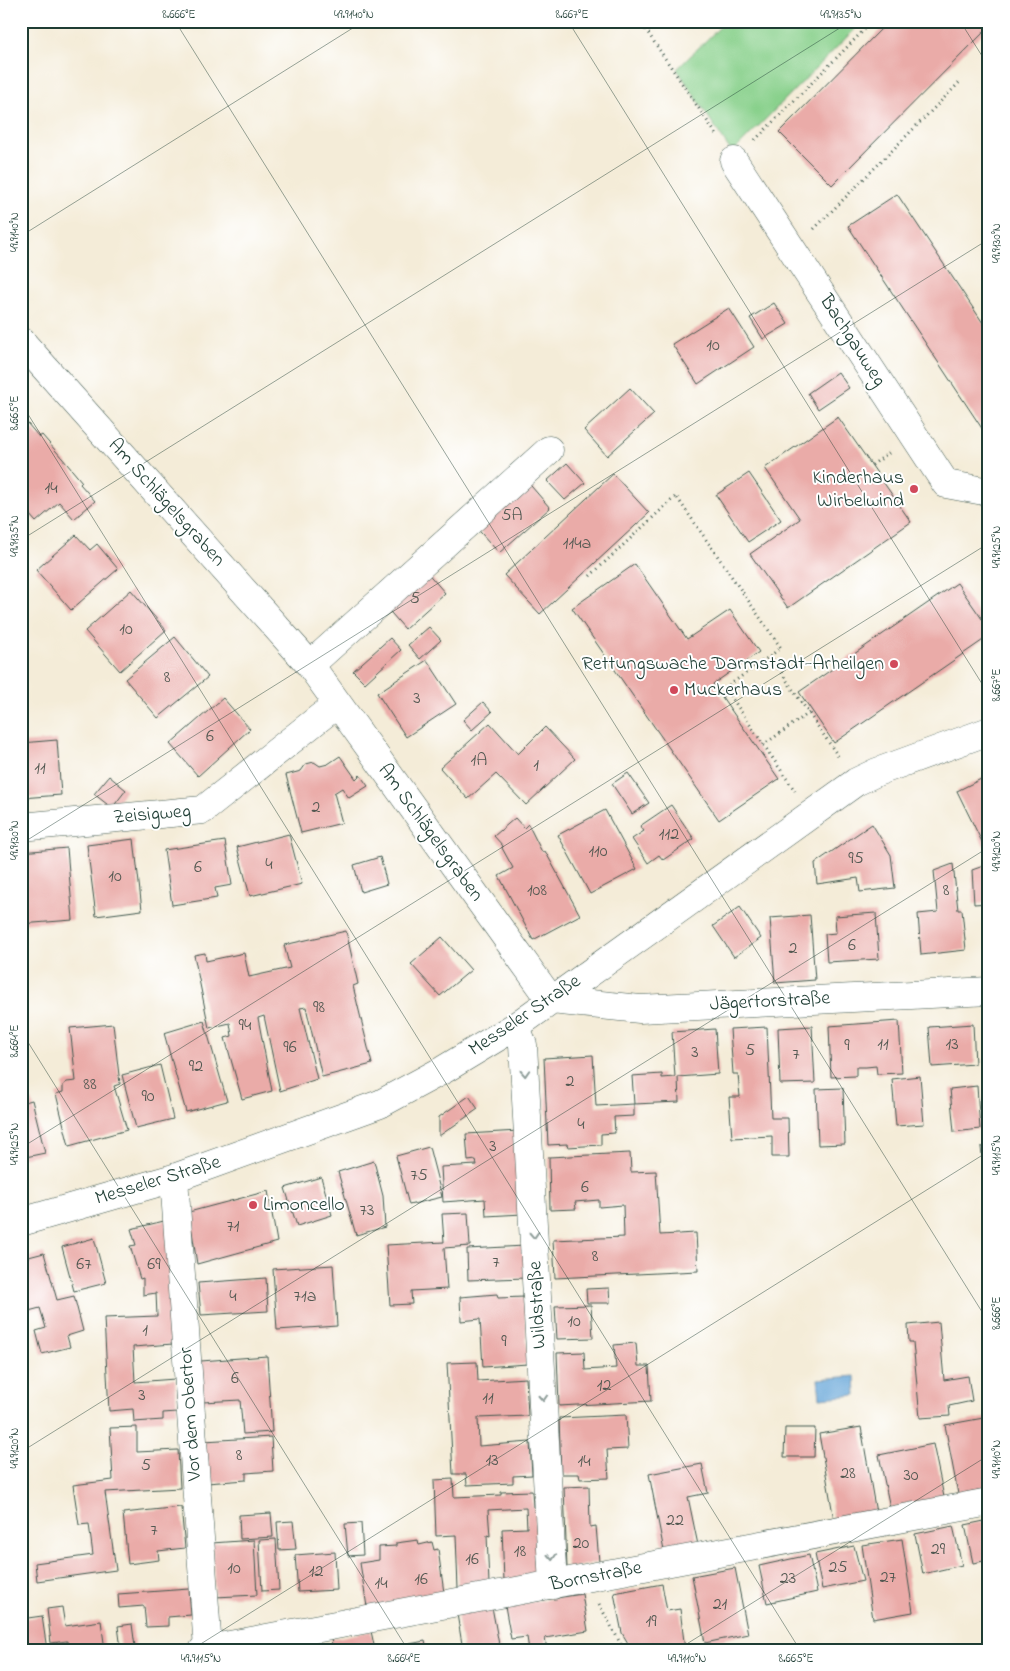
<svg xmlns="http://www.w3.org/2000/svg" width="1010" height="1671" font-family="'Indie Flower',sans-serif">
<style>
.green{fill:#88d08b;stroke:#548660}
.water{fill:#64a4d7;stroke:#427086}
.building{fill:#eaaba8}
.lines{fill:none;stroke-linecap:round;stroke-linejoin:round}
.minor-casing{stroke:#3f574d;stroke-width:29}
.path{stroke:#3f574d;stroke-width:3;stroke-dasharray:1 4;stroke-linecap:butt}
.minor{stroke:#fff;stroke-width:28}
.oneway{stroke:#8f9e9a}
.ticks{fill:none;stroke:#1f3d34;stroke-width:1;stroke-opacity:0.45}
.poi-dot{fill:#d1495b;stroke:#fff;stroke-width:2}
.labels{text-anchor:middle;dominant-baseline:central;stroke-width:4;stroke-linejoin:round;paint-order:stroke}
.number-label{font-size:18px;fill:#525851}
.street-label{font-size:20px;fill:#1f3d34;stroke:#fff}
.poi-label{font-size:20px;fill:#1f3d34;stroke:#fff;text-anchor:end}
.neatline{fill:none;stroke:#1f3d34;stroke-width:2}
.ticks-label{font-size:12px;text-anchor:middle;fill:#1f3d34}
</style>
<rect width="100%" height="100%" fill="#fff"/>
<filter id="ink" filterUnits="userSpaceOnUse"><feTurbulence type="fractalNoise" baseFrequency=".02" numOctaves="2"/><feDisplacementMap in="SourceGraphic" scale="10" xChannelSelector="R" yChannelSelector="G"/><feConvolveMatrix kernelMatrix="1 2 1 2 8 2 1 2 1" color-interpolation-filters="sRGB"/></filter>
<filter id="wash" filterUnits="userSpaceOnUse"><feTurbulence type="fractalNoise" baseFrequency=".0096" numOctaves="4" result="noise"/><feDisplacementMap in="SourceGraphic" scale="20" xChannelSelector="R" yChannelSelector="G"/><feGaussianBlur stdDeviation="1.12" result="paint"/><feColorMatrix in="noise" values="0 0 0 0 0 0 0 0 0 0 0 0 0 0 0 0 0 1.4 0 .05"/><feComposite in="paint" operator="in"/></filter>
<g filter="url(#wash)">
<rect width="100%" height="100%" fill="#f4ecd8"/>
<path class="green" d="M726,21H863L732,153L677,69Z"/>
<path class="water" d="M855,1376L856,1395L820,1398L818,1379Z"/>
<g id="blocks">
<path class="building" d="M889,21H989V27L832,185L779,132Z
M897,194L989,332V439L848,226Z
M774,303L788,324L763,339L750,318Z
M729,308L754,347L698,384L672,344Z
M838,372L849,388L818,409L808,393Z
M630,388L654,414L607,456L584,430Z
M21,409L26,414L22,417L39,437L42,435L62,458L82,482L80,484L95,501L74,519L59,502L36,522L21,505Z
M838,417L911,522L788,608L750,554L800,519L765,468Z
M567,463L585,483L565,500L547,481Z
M749,473L781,520L748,542L716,495Z
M613,474L649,513L540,614L504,575Z
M525,479L550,508L499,553L473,524Z
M76,535L90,550L97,544L118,569L71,610L36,570Z
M635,564L687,639L730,610L759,652L713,684L779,779L719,820L572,608Z
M425,570L445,593L405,629L385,606Z
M957,583L989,629V636L834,743L799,692Z
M131,590L166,630L120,671L85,631Z
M429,627L441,640L420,659L408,645Z
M175,637L208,677L158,718L125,679Z
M390,638L401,650L365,683L353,671Z
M427,660L456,704L406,737L377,693Z
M223,698L250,729L198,776L170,744Z
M483,702L492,712L472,730L463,720Z
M490,723L518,754L545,727L575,759L526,805L496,774L468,799L440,768Z
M57,740L61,795L21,798V743Z
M340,756L356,779L360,775L368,786L349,798L342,788L334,793L342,823L301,833L286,775L301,771L306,764L314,762L320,766L328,764Z
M628,773L649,803L632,814L612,784Z
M989,775V844L984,846L957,791Z
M109,776L126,790L112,808L94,794Z
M671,805L694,839L663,860L659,855L648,863L632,839L644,831L640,826Z
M605,810L637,869L590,894L558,835Z
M515,818L524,828L528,824L542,852L545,851L580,915L533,940L499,876L513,868L502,848L503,846L494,836Z
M872,824L891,855L895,888L860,892L858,878L817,884L815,863Z
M289,834L302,884L250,896L237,847Z
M134,839L142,910L96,916L87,845Z
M225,841L232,885L215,888L217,898L172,905L164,850Z
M67,848L73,920L21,924V852Z
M380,857L387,884L361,892L354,865Z
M953,864L958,910H962L966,950L921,955L918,914L938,912L934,871Z
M989,864V903L974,904L972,870Z
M740,907L761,938L734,957L713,926Z
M876,913L879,959L827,962L825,934L836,933L835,916Z
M810,915L815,980L775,983L770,918Z
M346,931L358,984L353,986L372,1064L322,1077L306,1007L300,1008L317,1079L280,1091L264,1016L258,1018L272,1091L242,1099L225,1038L232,1036L230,1023L209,1028L194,955L205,953L206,961L244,953L249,977L290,968L284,945Z
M442,937L471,970L440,996L411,964Z
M204,1021L227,1101L186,1112L164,1033Z
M899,1021L902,1073L877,1074L876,1066L866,1067H856V1076L831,1077L829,1026Z
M21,1022H23L26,1078H21Z
M113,1024L120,1084L114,1086L127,1130L69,1146L56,1094L63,1092V1085L67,1082L76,1081L70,1028Z
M973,1024L975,1064L932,1067L929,1027Z
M812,1026L815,1083L780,1084L778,1028Z
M767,1027L771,1118H788L789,1157H772V1136L732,1138L729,1097H740L738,1074H733L730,1029Z
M715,1029L718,1074L678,1077L679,1102L634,1104L632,1076L662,1074V1078L675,1077L672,1032Z
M593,1055L596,1106L634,1104V1116L614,1117L615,1133L601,1134V1145L568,1147L567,1144L548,1145L544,1058Z
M160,1065L173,1119L136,1128L122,1075Z
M920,1076L924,1124L896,1126L892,1079Z
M977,1086L980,1129L954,1132L950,1089Z
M843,1088L845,1144L818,1145L816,1089Z
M469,1096L478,1109L439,1136V1117Z
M32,1100L45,1153L21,1158V1103Z
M519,1131L523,1214L486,1216L485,1199L443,1202L441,1167L477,1165L476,1160L468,1161L466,1134Z
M989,1146V1163L983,1164L981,1147Z
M429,1147L442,1197L409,1205L396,1156Z
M630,1153L631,1172L656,1171L660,1235L696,1233L698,1271L555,1278L553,1240L624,1237L623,1205L599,1207V1200L575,1202L576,1209L550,1210L549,1157Z
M374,1161L383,1196L385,1227L356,1235L338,1172Z
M321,1177L332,1215L297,1226L285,1188Z
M268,1191L277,1242L197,1264L189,1212Z
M468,1213L470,1246L444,1248L447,1289L411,1291L412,1304L390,1305L386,1245L444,1242L442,1214Z
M168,1220L173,1344L133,1347L135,1382L175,1379L177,1412L163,1413V1420L134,1422L133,1409L109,1411L104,1318L157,1316L156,1293L143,1295V1278L140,1279L130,1246L136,1245L131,1229Z
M94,1238L106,1283L74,1291L62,1247Z
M525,1246L526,1278L468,1280L467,1249Z
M44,1253L57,1300L74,1296L83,1331L67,1336L70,1347L42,1354L36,1331L46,1328L40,1308L21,1313V1259Z
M333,1265L337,1326L277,1330L273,1269Z
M266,1278L268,1311L201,1315L198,1283Z
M609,1288L610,1303H587L586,1289Z
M497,1294L498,1298L524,1297L528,1364L483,1367L480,1319L461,1321L460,1297Z
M591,1305L593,1338L557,1339L555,1306Z
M939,1322L944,1380L968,1376L972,1401L949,1406L950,1416L920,1418L913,1342H909L908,1325Z
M636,1343L638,1366H649L651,1401L559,1406L557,1353L584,1352L585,1370L616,1368L614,1345Z
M267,1356L272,1432L243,1434L240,1400L203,1402L201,1361Z
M477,1362L478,1381L526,1378L528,1416L478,1418L479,1446L530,1442L532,1475L513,1476V1483L467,1485L466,1474H453L447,1363Z
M626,1415L628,1449L607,1450L609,1478L580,1479L579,1474H561L559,1418Z
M989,1417V1488L958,1494L945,1425Z
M137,1427V1452L178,1450L180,1488L105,1492L116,1570L37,1581L35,1563L93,1555L89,1524L79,1525L73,1485L113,1480L110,1428Z
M861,1427L876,1513L834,1520L819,1434Z
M785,1428H815L814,1457H784Z
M271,1437L273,1471L246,1473V1480L207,1483L204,1441Z
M933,1444L944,1497L890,1508L879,1455Z
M702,1464L708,1493L688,1497L698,1545L664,1551L649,1474Z
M453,1479L454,1497L501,1495V1492L532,1491L533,1507H535L539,1574L504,1581L502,1529L527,1528L526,1508L488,1510L490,1536L487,1535L489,1584L458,1589L456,1535L436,1536L434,1480Z
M589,1486L590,1527L596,1526L599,1562L567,1569L564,1487Z
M181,1507L185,1548L158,1551L159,1560L128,1564L123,1513Z
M271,1513L273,1537L240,1539L239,1515Z
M989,1520V1560L973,1563L965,1525Z
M293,1521L296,1549L279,1550L277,1522Z
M361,1523L363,1555L348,1556L345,1524Z
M953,1526L962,1565L923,1574L915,1534Z
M276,1539L279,1590L262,1591L259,1540Z
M902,1539L913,1612L873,1619L862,1545Z
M254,1540L257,1595L215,1597L212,1543Z
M418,1540L419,1545L432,1542L434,1550L438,1549L444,1593L367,1607L360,1563L379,1560V1547L396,1546V1543Z
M854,1546L863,1581L822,1589L815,1554Z
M335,1552L337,1590L298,1592L295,1555Z
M809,1555L817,1592L767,1603L759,1566Z
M735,1568L748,1634L705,1643L692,1576Z
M662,1584L667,1611L680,1609L685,1650H632L622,1633L614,1593Z
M189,1589L191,1615L168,1617V1626L146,1627L144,1606L119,1608L118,1594Z
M582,1594L588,1631L545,1638L547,1650H529L527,1637L511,1639L505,1606Z
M62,1607L65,1626L101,1621L105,1650H68L67,1641L51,1643L47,1609Z
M492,1607L500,1650H463L457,1614Z
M42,1616L47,1650H21V1619Z
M132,1624L135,1647L121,1649L118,1626Z
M371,1631L375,1650H333L331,1639Z
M425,1641L427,1650H384L383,1649Z"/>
</g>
</g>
<g filter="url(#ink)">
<use href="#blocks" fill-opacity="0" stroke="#3f574d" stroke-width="1"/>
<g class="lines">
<defs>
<path id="minor" d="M734,161L946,484L989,492
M21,341L310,665L551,1000
M310,665L549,450
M21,827L203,810L337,704
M551,1000L640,1009L989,991
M516,1026L523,1045L553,1585
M174,1178L208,1649
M21,1222L174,1178L380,1104L443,1070L516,1026L856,782L877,772L989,731
M203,1650L989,1502"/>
</defs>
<use href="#minor" class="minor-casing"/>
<path class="path" d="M640,21L718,137
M755,140L873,21
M814,229L961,81
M872,465L889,453
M590,576L676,496L781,648L725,688L795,791
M770,656L840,759
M722,696L727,692
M763,745L809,713
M599,1604L624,1650"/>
<use href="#minor" class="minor"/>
</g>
<defs><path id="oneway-chevron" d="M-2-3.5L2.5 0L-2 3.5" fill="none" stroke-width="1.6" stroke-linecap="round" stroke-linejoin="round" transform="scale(1.25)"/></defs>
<g class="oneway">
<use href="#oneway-chevron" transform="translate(525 1073) rotate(87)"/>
<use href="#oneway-chevron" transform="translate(534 1235) rotate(87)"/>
<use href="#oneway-chevron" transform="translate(543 1398) rotate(87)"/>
<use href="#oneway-chevron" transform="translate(552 1557) rotate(87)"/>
</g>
</g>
<path class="ticks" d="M175,21L989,1323M568,21L989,695M960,21L989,67M21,236L364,21M21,403L800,1650M21,540L851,21M21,844L989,239M21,1031L408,1650M21,1148L989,543M21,1452L989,847M191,1650L989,1151M677,1650L989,1455"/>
<g class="poi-dot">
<circle cx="914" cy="489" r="5"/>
<circle cx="894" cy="664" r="5"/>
<circle cx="674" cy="690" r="5"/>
<circle cx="253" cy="1205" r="5"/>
</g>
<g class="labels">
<g class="number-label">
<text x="713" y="346">10</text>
<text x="51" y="489">14</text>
<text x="512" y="516">5A</text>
<text x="577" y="544">114a</text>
<text x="415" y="599">5</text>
<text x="126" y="630">10</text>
<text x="167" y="678">8</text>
<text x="417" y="699">3</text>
<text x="210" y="737">6</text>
<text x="479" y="761">1A</text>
<text x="536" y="766">1</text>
<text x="40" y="769">11</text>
<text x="316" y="808">2</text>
<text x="669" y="835">112</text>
<text x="598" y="852">110</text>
<text x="856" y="859">95</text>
<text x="269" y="865">4</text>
<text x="198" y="868">6</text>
<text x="115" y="877">10</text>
<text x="537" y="891">108</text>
<text x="946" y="891">8</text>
<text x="852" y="946">6</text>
<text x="793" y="949">2</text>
<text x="319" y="1008">98</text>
<text x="245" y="1026">94</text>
<text x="883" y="1045">11</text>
<text x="952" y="1045">13</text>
<text x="847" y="1046">9</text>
<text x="290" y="1048">96</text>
<text x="750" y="1051">5</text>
<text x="695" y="1053">3</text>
<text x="796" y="1055">7</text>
<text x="196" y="1067">92</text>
<text x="570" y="1082">2</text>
<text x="90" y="1085">88</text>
<text x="148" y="1097">90</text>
<text x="581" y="1125">4</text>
<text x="493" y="1147">3</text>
<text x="419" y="1176">75</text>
<text x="585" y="1188">6</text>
<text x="367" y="1211">73</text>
<text x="233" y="1227">71</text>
<text x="595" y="1257">8</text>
<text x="496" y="1263">7</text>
<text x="84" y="1265">67</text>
<text x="154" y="1265">69</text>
<text x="233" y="1297">4</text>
<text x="305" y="1297">71a</text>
<text x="574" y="1322">10</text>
<text x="145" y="1331">1</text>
<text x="504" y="1342">9</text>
<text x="235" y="1379">6</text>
<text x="604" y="1386">12</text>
<text x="142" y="1396">3</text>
<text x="488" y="1399">11</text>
<text x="239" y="1456">8</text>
<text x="492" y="1461">13</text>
<text x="584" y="1462">14</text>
<text x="146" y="1466">5</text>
<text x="848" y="1474">28</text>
<text x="911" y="1476">30</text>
<text x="675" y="1521">22</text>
<text x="154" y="1531">7</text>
<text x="581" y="1544">20</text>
<text x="938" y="1550">29</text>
<text x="520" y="1552">18</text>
<text x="472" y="1560">16</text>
<text x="838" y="1568">25</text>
<text x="234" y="1569">10</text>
<text x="316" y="1572">12</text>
<text x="888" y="1578">27</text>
<text x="788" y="1579">23</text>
<text x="421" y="1580">16</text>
<text x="381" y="1584">14</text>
<text x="720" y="1605">21</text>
<text x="651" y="1622">19</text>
</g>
<g class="street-label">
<text transform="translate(852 341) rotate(57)">Bachgauweg</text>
<text transform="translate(166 503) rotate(48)">Am Schlägelsgraben</text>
<text transform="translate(152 815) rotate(-5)">Zeisigweg</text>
<text transform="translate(430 833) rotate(54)">Am Schlägelsgraben</text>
<text transform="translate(770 1002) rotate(-3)">Jägertorstraße</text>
<text transform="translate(525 1016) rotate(-34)">Messeler Straße</text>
<text transform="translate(158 1181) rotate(-17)">Messeler Straße</text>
<text transform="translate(538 1305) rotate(-93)">Wildstraße</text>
<text transform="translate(191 1414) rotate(-94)">Vor dem Obertor</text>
<text transform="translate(596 1577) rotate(-11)">Bornstraße</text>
</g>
<g class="poi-label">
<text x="904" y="478">Kinderhaus<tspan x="904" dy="23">Wirbelwind</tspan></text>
<text x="884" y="664">Rettungswache Darmstadt-Arheilgen</text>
<text x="684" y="690" text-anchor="start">Muckerhaus</text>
<text x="263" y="1205" text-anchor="start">Limoncello</text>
</g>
</g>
<rect width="1010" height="1671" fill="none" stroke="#fff" stroke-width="55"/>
<rect x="28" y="28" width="954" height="1616" class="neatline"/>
<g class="ticks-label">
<text x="179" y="18">8.666°E</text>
<text x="354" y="18">49.9140°N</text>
<text x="572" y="18">8.667°E</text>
<text x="841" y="18">49.9135°N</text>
<text transform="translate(14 232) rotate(-90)" y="4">49.9140°N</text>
<text transform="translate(996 243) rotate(-90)" y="4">49.9130°N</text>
<text transform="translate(14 413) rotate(-90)" y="4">8.665°E</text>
<text transform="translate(14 536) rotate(-90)" y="4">49.9135°N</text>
<text transform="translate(996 547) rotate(-90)" y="4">49.9125°N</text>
<text transform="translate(996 685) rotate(-90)" y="4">8.667°E</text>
<text transform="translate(14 840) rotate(-90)" y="4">49.9130°N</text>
<text transform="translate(996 851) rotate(-90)" y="4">49.9120°N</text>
<text transform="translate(14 1041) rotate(-90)" y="4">8.664°E</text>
<text transform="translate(14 1144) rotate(-90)" y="4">49.9125°N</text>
<text transform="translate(996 1155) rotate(-90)" y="4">49.9115°N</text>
<text transform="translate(996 1313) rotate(-90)" y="4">8.666°E</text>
<text transform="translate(14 1448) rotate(-90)" y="4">49.9120°N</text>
<text transform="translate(996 1459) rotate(-90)" y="4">49.9110°N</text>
<text x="201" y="1662">49.9115°N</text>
<text x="404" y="1662">8.664°E</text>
<text x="687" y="1662">49.9110°N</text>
<text x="796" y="1662">8.665°E</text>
</g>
</svg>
